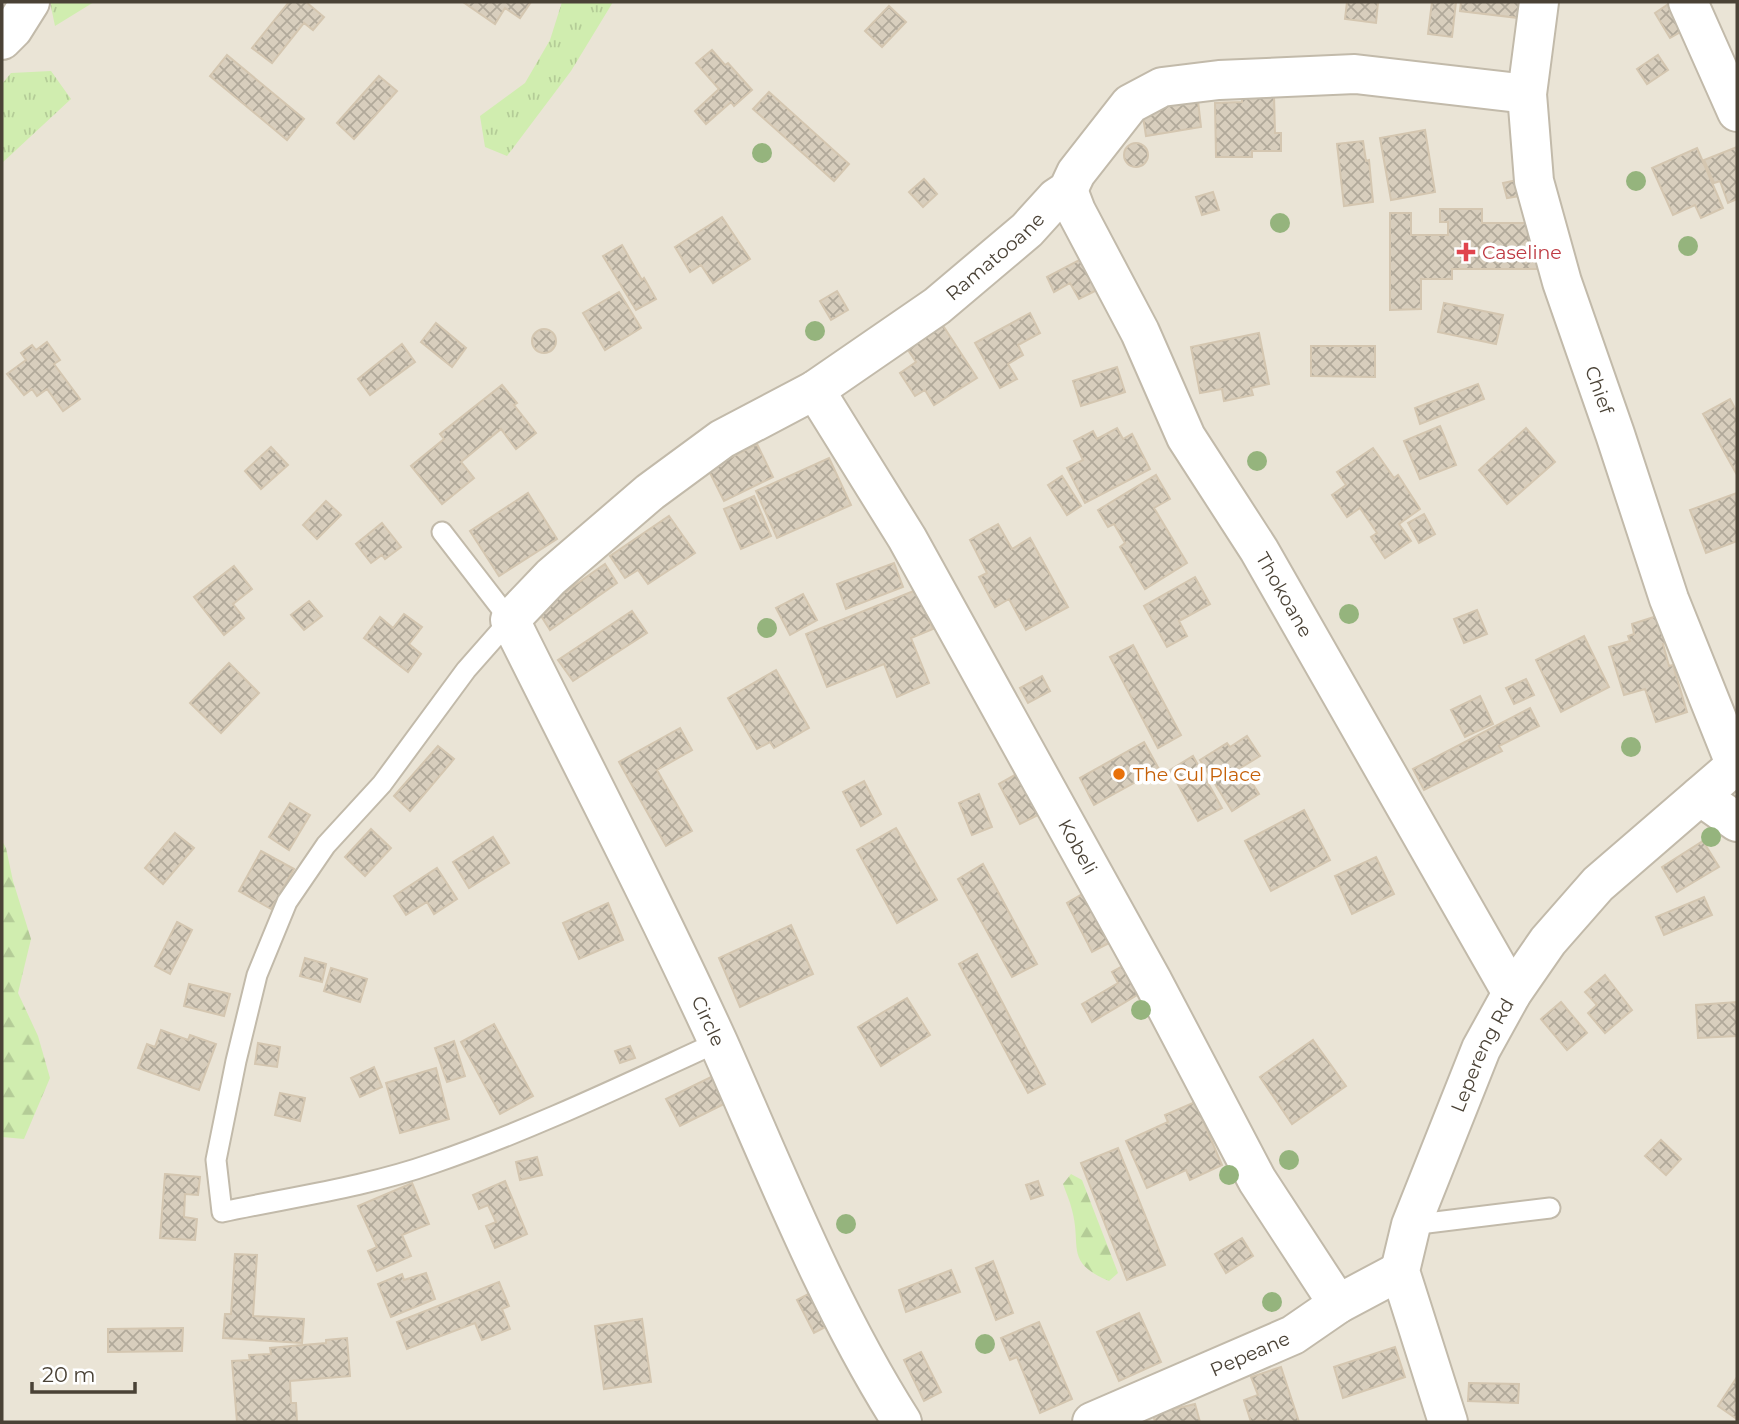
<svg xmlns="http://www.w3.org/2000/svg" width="1739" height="1424" font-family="Montserrat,sans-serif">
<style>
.residential{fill:#eae4d6}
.grass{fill:url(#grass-tufts)}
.forest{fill:url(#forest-firs)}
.building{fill:url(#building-cross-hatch);stroke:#d4c6b0;stroke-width:2}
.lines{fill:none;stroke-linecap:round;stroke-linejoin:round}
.service-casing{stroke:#c2baaa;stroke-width:23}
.minor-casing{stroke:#c2baaa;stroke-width:42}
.service{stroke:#fff;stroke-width:19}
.minor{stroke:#fff;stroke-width:38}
.tree{fill:#95b47d}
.health-dot{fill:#e0444e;stroke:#fff;stroke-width:2.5}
.food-dot{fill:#e8710a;stroke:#fff;stroke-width:2.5}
.labels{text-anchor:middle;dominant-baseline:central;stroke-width:7;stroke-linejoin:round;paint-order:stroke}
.health-label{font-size:19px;fill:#be3a42;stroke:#fff;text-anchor:start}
.street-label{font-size:19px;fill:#4a4236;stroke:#fff}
.food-label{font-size:19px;fill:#c56008;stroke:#fff;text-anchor:start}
</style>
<defs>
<pattern id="grass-tufts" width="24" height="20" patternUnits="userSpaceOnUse" patternTransform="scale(1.75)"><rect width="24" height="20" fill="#d0edaf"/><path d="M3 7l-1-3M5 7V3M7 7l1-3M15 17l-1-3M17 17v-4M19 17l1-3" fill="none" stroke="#b4cc97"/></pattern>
<pattern id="forest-firs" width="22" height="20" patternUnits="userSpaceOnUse" patternTransform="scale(1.75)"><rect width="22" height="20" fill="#d0edaf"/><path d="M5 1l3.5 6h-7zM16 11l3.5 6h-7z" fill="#b4cc97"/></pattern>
<pattern id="building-cross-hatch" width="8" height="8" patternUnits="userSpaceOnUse" patternTransform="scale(1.75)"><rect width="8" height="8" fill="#d8cebd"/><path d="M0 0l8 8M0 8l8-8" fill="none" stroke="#b1a99a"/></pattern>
</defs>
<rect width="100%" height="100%" fill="#f5f2e9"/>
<path class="residential" d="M2,2H1737V1422H2Z"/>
<path class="grass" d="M50,2H94L55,26Z
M562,2H613L571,71L507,156L485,147L480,116L525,83L550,40Z
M51,71L71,99L2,163V84L11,73Z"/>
<path class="forest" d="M2,841L6,848L13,881L31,939L18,993L38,1036L50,1078L24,1139L2,1137Z
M1071,1174L1082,1180L1118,1273L1109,1281C1064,1262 1082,1247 1072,1210C1070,1201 1066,1193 1063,1184Z"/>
<path class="building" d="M289,2H306L324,17L313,30L304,23L272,63L252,48Z
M463,2H531L520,18L505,8L495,24Z
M1347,2H1378L1376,23L1345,19Z
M1432,2H1456L1452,37L1428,34Z
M1461,2H1529L1527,19L1460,11Z
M1670,3L1686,29L1670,38L1655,13Z
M889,6L906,22L882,47L865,31Z
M712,50L725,65L728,63L752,90L734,106L731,102L706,124L695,111L719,89L696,63Z
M227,55L304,119L287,140L210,76Z
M1658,55L1668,70L1647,84L1637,69Z
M379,76L397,91L354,139L337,123Z
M769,92L849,164L834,181L753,109Z
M1242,95H1274L1275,133H1281V151H1252V157H1216L1215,103L1242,102Z
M1198,101L1201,127L1146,136L1142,110Z
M1425,130L1435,192L1391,200L1380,138Z
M1363,141L1366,161L1369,160L1373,202L1344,206L1337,144Z
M1124 155a12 12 0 1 1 24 0a12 12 0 1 1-24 0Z
M1737,147V199L1728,203L1720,181L1714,183L1704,160Z
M1697,148L1723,208L1701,218L1695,205L1673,215L1652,168Z
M924,179L937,194L923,207L909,192Z
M1522,179L1526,195L1507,198L1503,183Z
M1213,192L1219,210L1202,215L1196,197Z
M1440,209H1482V223H1543V269H1452V279H1421V309L1390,310V213H1411V235H1448V222H1440Z
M722,217L750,259L713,283L701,265L690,272L675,247Z
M622,245L642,280L644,278L656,299L636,310L603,256Z
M1083,258L1099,289L1079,299L1070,283L1054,292L1047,277Z
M837,291L848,310L831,320L820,301Z
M619,292L641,328L605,350L583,313Z
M1444,303L1503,315L1496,344L1438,332Z
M1030,313L1040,333L1018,345L1023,355L1008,364L1017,379L1000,388L975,343Z
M436,323L466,348L452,367L421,342Z
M942,324L977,378L934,405L925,390L915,396L900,373L916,362L906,347Z
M532 341a12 12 0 1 1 24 0a12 12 0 1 1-24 0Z
M1259,333L1269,384L1251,388L1253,395L1224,401L1222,389L1200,393L1191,347Z
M47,342L60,360L54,364L80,399L63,411L47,389L37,396L32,389L24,395L7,374L26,360L21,353L32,345L36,350Z
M402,344L415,362L370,395L358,379Z
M1311,346H1375V377L1311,376Z
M1117,367L1125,392L1081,406L1073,381Z
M1478,384L1484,399L1420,424L1415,408Z
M502,385L517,403L514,405L536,433L516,449L501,429L461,462L474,478L442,504L411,466L444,439L440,434Z
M1730,399L1737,412V475L1703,414Z
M1440,426L1456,465L1420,479L1404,441Z
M1117,428L1123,439L1132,434L1150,469L1085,503L1067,468L1083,460L1074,441L1093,431L1097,439Z
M1526,428L1555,462L1507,504L1479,470Z
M757,444L773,477L724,501L708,469Z
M271,447L288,465L261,489L245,471Z
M1373,448L1394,478L1398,475L1420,509L1399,524L1411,541L1385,558L1371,537L1377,533L1360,508L1347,517L1332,495L1346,485L1337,472Z
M829,458L851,505L777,538L756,491Z
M1156,475L1170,499L1154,508L1187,563L1145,589L1120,547L1125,543L1114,524L1108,527L1098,510Z
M1062,476L1081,506L1067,515L1048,485Z
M528,493L557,539L499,576L470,531Z
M1737,493V541L1706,553L1690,510Z
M754,496L771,536L741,549L724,509Z
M326,501L341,515L317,539L303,525Z
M1424,514L1435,534L1419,543L1408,523Z
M669,516L695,553L648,584L638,570L625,578L610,556Z
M382,523L401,547L385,559L382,555L371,563L356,544Z
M998,524L1012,549L1030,538L1068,607L1026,630L1009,599L995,607L979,577L987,573L970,540Z
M894,563L903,587L846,609L837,584Z
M605,564L617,583L550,630L538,611Z
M234,566L252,589L233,604L244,618L224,635L194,597Z
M1195,577L1210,604L1179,621L1187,636L1167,647L1144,606Z
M916,590L933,629L911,638L929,683L897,697L884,664L827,687L806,634Z
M803,594L817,620L790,635L776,608Z
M309,601L322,616L304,630L291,615Z
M1477,610L1487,634L1464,643L1454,619Z
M632,611L647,633L573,681L558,660Z
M404,614L422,627L409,644L421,654L408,672L364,638L380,617L393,628Z
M1657,616L1666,643L1663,644L1669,666L1673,665L1687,712L1656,722L1645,689L1624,695L1609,647L1630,641L1628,636L1634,634L1632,624Z
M1584,636L1609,687L1561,712L1536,660Z
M1133,645L1181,735L1158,748L1110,657Z
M229,663L259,693L221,733L190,703Z
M776,670L809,728L774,748L770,742L757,749L728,698Z
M1042,676L1050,691L1028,703L1020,688Z
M1526,679L1534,695L1514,704L1506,688Z
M1480,696L1493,724L1465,737L1451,710Z
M1530,708L1539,726L1499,746L1502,751L1424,790L1413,769Z
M680,728L692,750L657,770L692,831L666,846L619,762Z
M1247,736L1260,756L1242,767L1259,794L1232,811L1200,760L1227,743L1230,747Z
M1144,742L1159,769L1094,805L1080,778Z
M438,746L454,759L410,811L394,796Z
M1193,756L1222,808L1198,821L1170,770Z
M1022,771L1044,812L1020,824L999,784Z
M864,781L881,814L861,826L843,792Z
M979,794L992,827L972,835L959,803Z
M290,803L310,815L289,850L269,837Z
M1304,810L1330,860L1271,891L1245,841Z
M896,828L937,900L897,923L857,850Z
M371,829L391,848L365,876L345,857Z
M175,833L194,848L163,884L145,868Z
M493,837L509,863L469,888L453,862Z
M1703,841L1719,867L1677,892L1662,867Z
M261,851L294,869L271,909L239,891Z
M1376,857L1394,894L1352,914L1335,876Z
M983,864L1037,964L1012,977L958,879Z
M437,868L457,899L434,914L427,902L406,915L394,896Z
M1086,892L1111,942L1092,952L1067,903Z
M1704,897L1712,915L1664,935L1656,917Z
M608,903L623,940L579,959L563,923Z
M177,922L192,930L170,974L155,966Z
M791,925L813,974L740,1007L719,958Z
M977,954L1045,1084L1028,1093L959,964Z
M305,958L326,964L322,982L300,976Z
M1128,963L1144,991L1092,1022L1082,1004L1118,983L1112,972Z
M331,968L367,979L360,1002L324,991Z
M1605,975L1632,1010L1605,1033L1588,1013L1597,1005L1585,992Z
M189,984L230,994L224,1016L184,1006Z
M907,998L930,1035L881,1066L858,1027Z
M1561,1002L1587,1033L1567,1050L1541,1019Z
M1737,1002V1036L1698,1038L1696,1005Z
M494,1024L533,1096L500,1114L461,1042Z
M161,1030L188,1040L190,1035L216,1044L199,1090L138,1068L147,1044L155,1047Z
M1313,1040L1346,1086L1292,1124L1260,1077Z
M454,1041L465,1076L447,1082L435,1048Z
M258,1043L280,1047L277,1067L255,1064Z
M630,1046L635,1058L620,1063L615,1051Z
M374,1067L382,1087L360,1097L351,1078Z
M436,1068L449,1119L400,1133L386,1083Z
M713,1076L726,1103L680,1126L666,1099Z
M280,1093L305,1098L300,1121L275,1115Z
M1195,1102L1222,1165L1190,1180L1186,1170L1147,1188L1126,1141L1168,1122L1165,1115Z
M1661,1140L1681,1159L1666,1175L1645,1156Z
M1118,1148L1165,1265L1127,1280L1081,1163Z
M537,1157L542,1175L520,1180L516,1162Z
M165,1174L200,1177L198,1195L185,1194L184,1217L197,1219L195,1240L160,1238Z
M505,1181L527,1234L495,1248L486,1226L496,1222L488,1205L479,1209L473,1195Z
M1038,1181L1043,1195L1031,1199L1026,1185Z
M412,1183L429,1224L402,1235L411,1256L377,1271L368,1251L377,1247L358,1206Z
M1242,1238L1253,1256L1226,1273L1215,1254Z
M235,1254L257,1255L253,1316L304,1319L302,1343L223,1338L225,1314H231Z
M993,1261L1013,1313L996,1320L976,1268Z
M951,1270L960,1292L906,1312L899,1290Z
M426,1273L435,1299L391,1317L378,1284L402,1274L404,1280Z
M499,1282L509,1306L502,1309L510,1329L482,1340L475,1323L407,1349L397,1322Z
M814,1291L831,1324L814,1333L797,1300Z
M1139,1313L1161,1362L1119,1381L1097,1332Z
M642,1319L651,1382L604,1389L595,1326Z
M1039,1322L1072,1399L1040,1413L1017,1357L1010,1360L1001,1338Z
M183,1328L182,1351L108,1352V1329Z
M347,1338L350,1376L290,1381L291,1403H296L297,1422H237L232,1361L250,1360L249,1355L271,1354L270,1348L326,1343V1340Z
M1395,1347L1405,1377L1343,1398L1334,1367Z
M921,1352L941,1392L924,1401L904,1360Z
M1281,1367L1299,1422H1267L1266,1420L1251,1422L1244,1400L1258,1395L1251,1377Z
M1737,1377V1419L1718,1406Z
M1469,1383L1519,1384L1518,1403L1468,1401Z
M1195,1404L1200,1422H1155L1153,1414Z"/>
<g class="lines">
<defs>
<path id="service" d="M442,532L510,620L466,670L382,784L326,845L287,902L257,975L236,1061L216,1160L222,1212C292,1197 366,1187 434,1163C531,1130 624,1085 718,1042
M1411,1225L1550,1208"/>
<g id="minor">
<path id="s1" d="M1539,2L1527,94L1534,181L1562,282L1615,434L1669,599L1736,766"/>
<path d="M1688,2L1737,112"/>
<path d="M2,40L13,29L30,2"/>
<path id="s2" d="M1068,190L1076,211L1140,332L1186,437L1259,550L1512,993"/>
<path id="s3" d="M815,390L907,538L1153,982L1257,1180L1338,1304"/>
<path d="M1700,796L1737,822"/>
<path id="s4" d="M902,1422C827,1304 775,1170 718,1042C653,900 580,761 510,620L551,577L650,492L722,439L815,390L937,306L1027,230L1056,198L1068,190L1076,173L1130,104L1162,87L1219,80L1355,74L1527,94"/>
<path id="s5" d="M1092,1422L1293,1335L1338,1304L1400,1271"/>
<path id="s6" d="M1448,1422L1400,1271L1411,1225L1481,1049L1512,993L1548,941L1598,884L1737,764"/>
</g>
</defs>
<use href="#service" class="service-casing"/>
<use href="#minor" class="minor-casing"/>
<use href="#service" class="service"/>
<use href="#minor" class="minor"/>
</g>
<g class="tree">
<circle cx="762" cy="153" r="10"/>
<circle cx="1636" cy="181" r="10"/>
<circle cx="1280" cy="223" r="10"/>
<circle cx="1688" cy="246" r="10"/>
<circle cx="815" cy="331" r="10"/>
<circle cx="1257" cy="461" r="10"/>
<circle cx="1349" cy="614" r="10"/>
<circle cx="767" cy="628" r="10"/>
<circle cx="1631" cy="747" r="10"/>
<circle cx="1711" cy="837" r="10"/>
<circle cx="1141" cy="1010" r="10"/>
<circle cx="1289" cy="1160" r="10"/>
<circle cx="1229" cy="1175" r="10"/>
<circle cx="846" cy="1224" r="10"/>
<circle cx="1272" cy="1302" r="10"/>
<circle cx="985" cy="1344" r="10"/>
</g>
<path class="health-dot" d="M1462.5 241.5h7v7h7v7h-7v7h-7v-7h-7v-7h7z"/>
<circle class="food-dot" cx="1119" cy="774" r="7"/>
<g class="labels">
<g class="health-label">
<text x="1482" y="252">Caseline</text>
</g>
<g class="street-label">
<text stroke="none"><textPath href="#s4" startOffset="1502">Ramatooane</textPath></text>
<text stroke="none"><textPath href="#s1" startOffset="399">Chief</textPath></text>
<text stroke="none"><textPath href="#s2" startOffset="460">Thokoane</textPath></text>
<text stroke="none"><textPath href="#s3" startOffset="527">Kobeli</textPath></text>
<text transform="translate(708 1021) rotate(65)">Circle</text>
<text stroke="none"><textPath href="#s6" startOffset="390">Lepereng Rd</textPath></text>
<text stroke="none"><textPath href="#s5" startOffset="172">Pepeane</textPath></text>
</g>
<g class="food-label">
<text x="1133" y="774">The Cul Place</text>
</g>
</g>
<rect width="1739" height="1424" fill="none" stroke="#4a4236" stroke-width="7"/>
<path d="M32 1382v10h103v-10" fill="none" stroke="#4a4236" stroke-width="3.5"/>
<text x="42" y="1382" font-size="21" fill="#4a4236" stroke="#ffffff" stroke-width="5" paint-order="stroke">20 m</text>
</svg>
